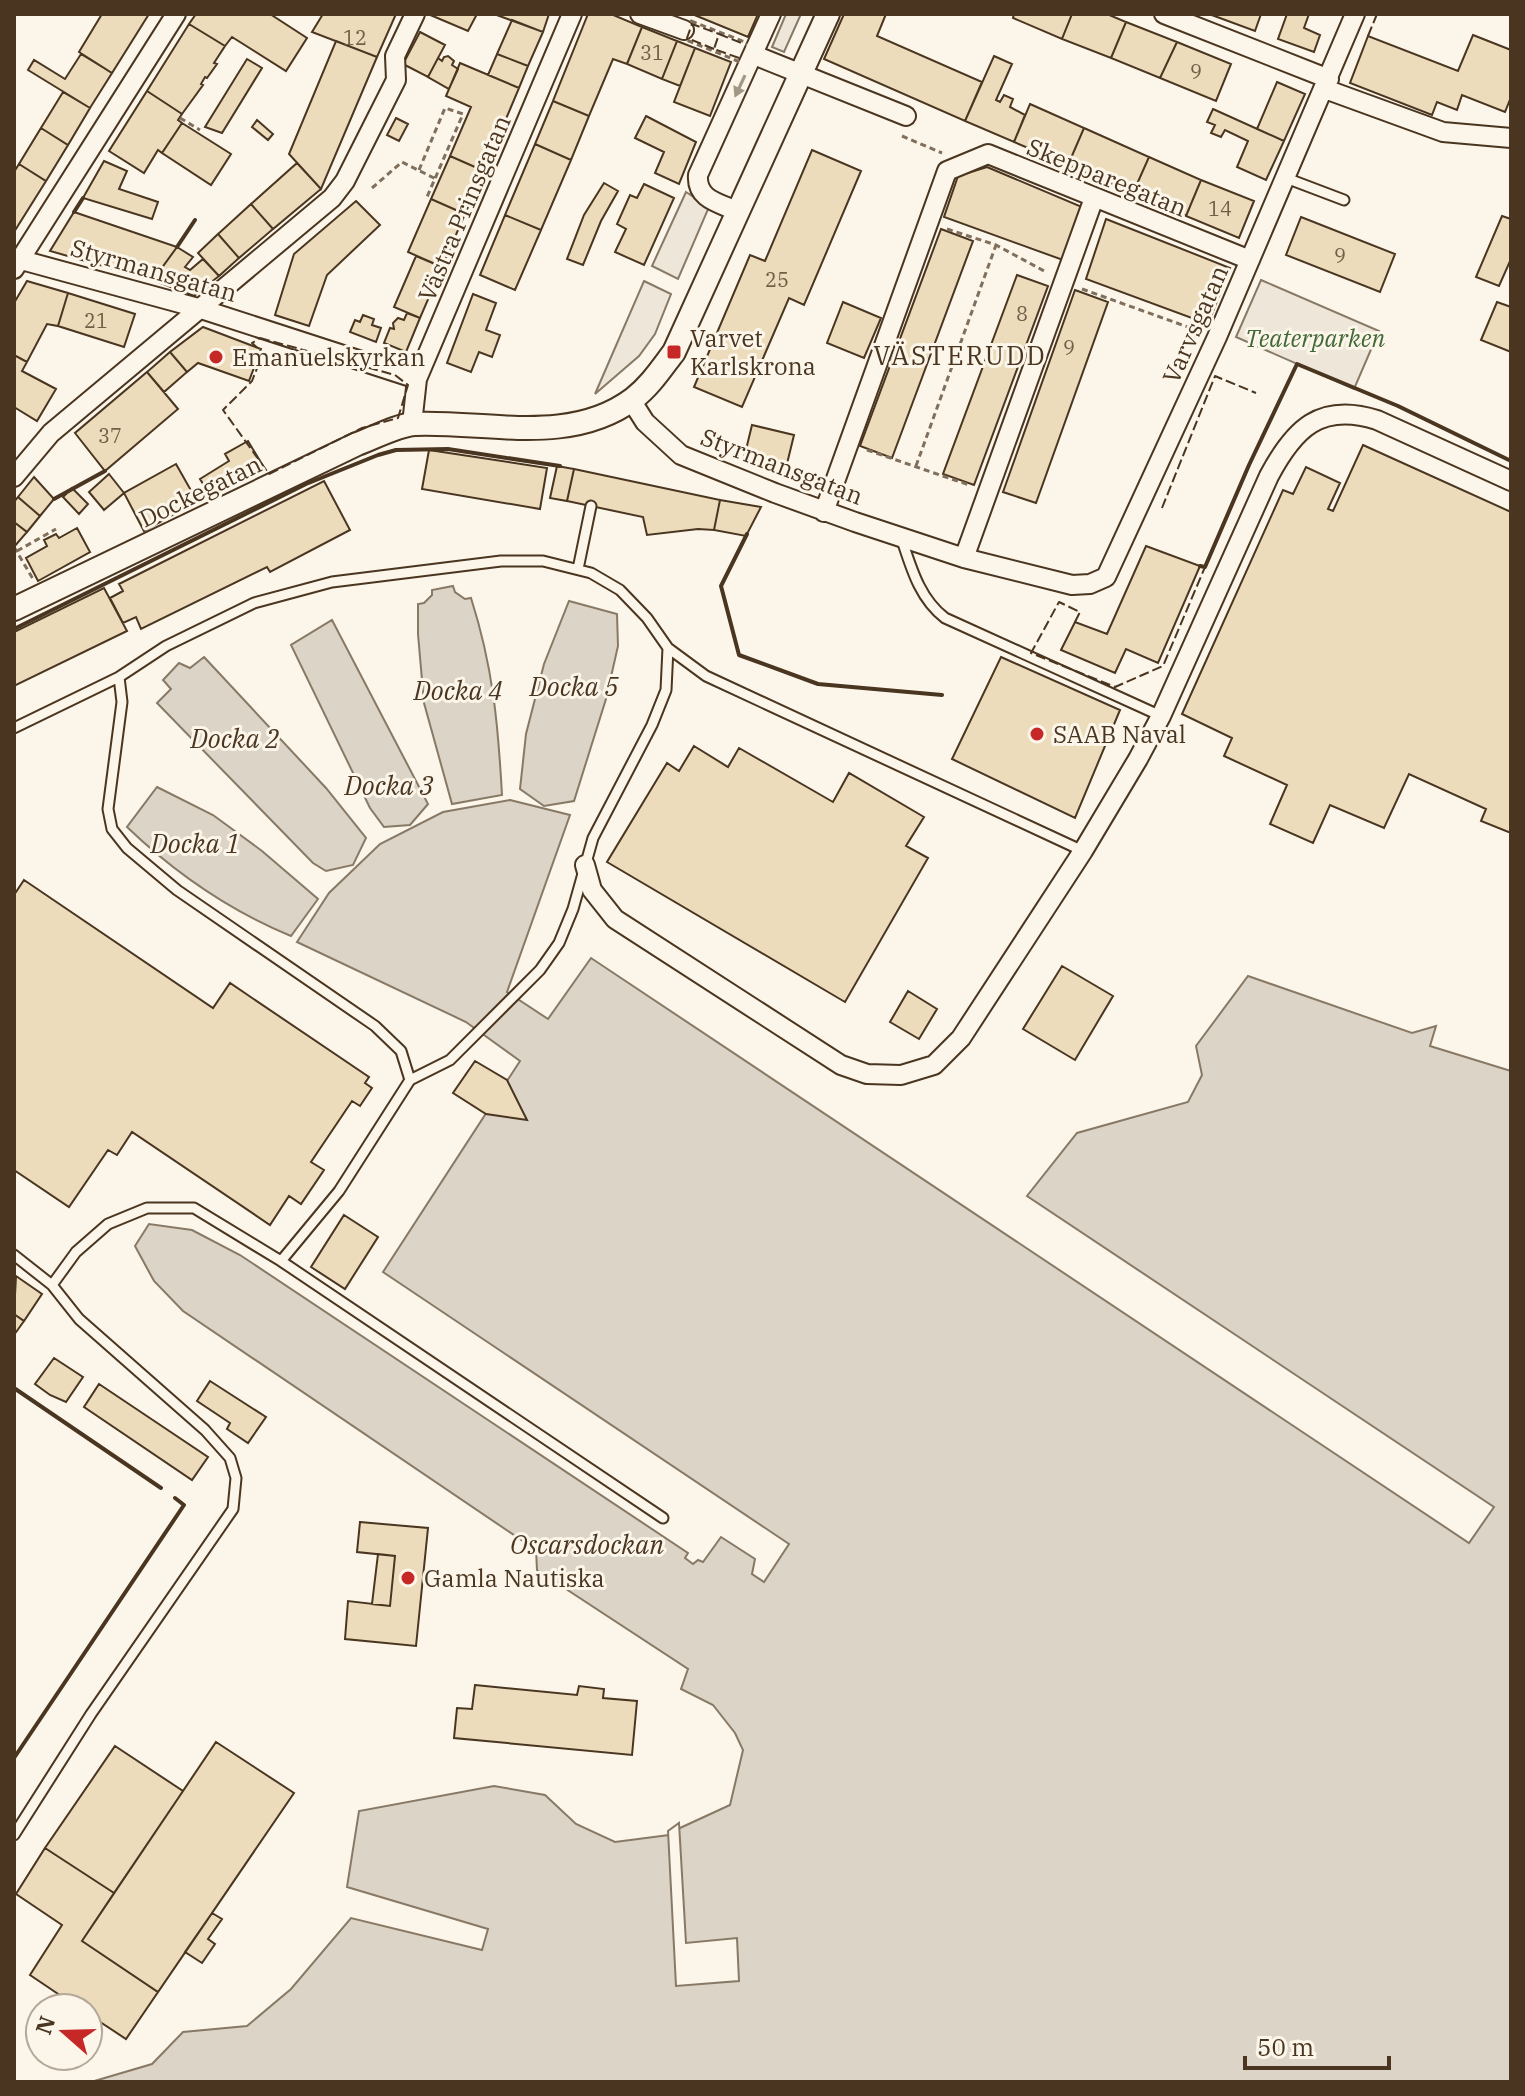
<svg xmlns="http://www.w3.org/2000/svg" width="1525" height="2096" font-family="'IBM Plex Serif',serif">
<style>
.green{fill:#ede6d9;stroke:#887966;stroke-width:2}
.water{fill:#dcd4c6;stroke:#887966;stroke-width:2}
.pier{fill:#fbf6e9;stroke:#887966;stroke-width:2}
.building{fill:#ecdcbc;stroke:#4a3520;stroke-width:2}
.lines{fill:none;stroke-linecap:round;stroke-linejoin:round}
.service-casing{stroke:#4a3520;stroke-width:13}
.minor-casing{stroke:#4a3520;stroke-width:22}
.tertiary-casing{stroke:#4a3520;stroke-width:26}
.path{stroke:#7f6f5c;stroke-width:3;stroke-dasharray:6 4;stroke-linecap:butt}
.service{stroke:#fbf6e9;stroke-width:9}
.minor{stroke:#fbf6e9;stroke-width:18}
.tertiary{stroke:#fbf6e9;stroke-width:22}
.fence{stroke:#4a3520;stroke-width:2;stroke-dasharray:10 4;stroke-linecap:butt}
.wall{stroke:#4a3520;stroke-width:4}
.oneway{fill:#a29684}
.poi-dot{fill:#c62828;stroke:#fbf6e9;stroke-width:3}
.labels{text-anchor:middle;dominant-baseline:central;stroke-width:6;stroke-linejoin:round;paint-order:stroke}
.number-label{font-size:20px;fill:#725f47}
.street-label{font-size:24px;fill:#4a3520;stroke:#fbf6e9}
.poi-label{font-size:24px;fill:#4a3520;stroke:#fbf6e9;text-anchor:start}
.park-label{font-size:24px;font-style:italic;fill:#436837;stroke:#fbf6e9}
.neighbourhood-label{font-size:26px;letter-spacing:2px;fill:#4a3520;stroke:#fbf6e9}
.water-label{font-size:26px;font-style:italic;fill:#4a3520;stroke:#fbf6e9}
</style>
<rect width="100%" height="100%" fill="#fbf6e9"/>
<path class="green" d="M786,14H801L784,52L772,47Z
M686,192L709,207L678,279L652,266Z
M1261,280L1379,331L1354,389L1236,337Z
M644,281L671,294L655,334L639,356L595,394Z"/>
<path class="water" d="M453,586L455,592L465,599L471,598C493,667 498,723 502,795L452,804L424,703L418,634V604L424,603L432,595V590Z
M569,601L617,614L618,646L606,699L574,801L544,806L520,789L526,734L544,664Z
M332,620L428,804L410,825L384,827L370,808L291,645Z
M204,657L326,788L366,838L353,865L326,871L313,863L157,703L171,689L163,680L179,663L190,668Z
M157,787L213,815L262,851L318,899L291,936C228,910 176,874 127,827Z
M510,800L570,815L507,992L548,1019L591,958L1469,1543L1494,1507L1027,1196L1077,1133L1188,1102L1202,1075L1196,1046L1248,976L1412,1033L1436,1026L1430,1046L1511,1071V2082H91L152,2064L183,2032L247,2026L291,1989L351,1918L482,1950L488,1929L347,1887L359,1811L494,1786L545,1795L576,1824L615,1842L669,1835L680,1828L730,1805L743,1750L735,1733L713,1705L681,1689L688,1669L537,1570L536,1550L183,1311L154,1281L135,1246L149,1224L192,1230L240,1255L688,1553L685,1558L693,1564L698,1560L703,1562L721,1537L755,1559L752,1574L764,1582L789,1544L383,1272L520,1061L466,1022L297,942L329,893L380,844L443,812Z"/>
<path class="pier" d="M679,1823L686,1943L737,1938L739,1981L676,1986L668,1831Z"/>
<path class="building" d="M102,14H149L112,73L79,52Z
M196,14H270L307,38L286,71L232,37L225,46L189,24Z
M323,14H396L377,57L312,32Z
M428,14H477L468,31Z
M494,14H549L543,32Z
M588,14H611L642,27L627,64L613,59L589,116L553,101Z
M692,14H758L748,37Z
M844,14H886L877,36L982,82L965,121L824,59Z
M1014,14H1072L1062,39L1013,18Z
M1072,14H1107L1126,22L1111,58L1062,39Z
M1209,14H1261L1255,31Z
M1287,14H1309L1304,28L1320,35L1314,52L1278,39Z
M512,20L543,32L528,66L497,54Z
M1126,22L1177,42L1160,78L1111,58Z
M189,24L225,46L214,63L217,64L207,78L205,77L201,84L203,85L182,114L147,91Z
M642,27L677,41L662,79L627,64Z
M420,32L445,45L428,77L403,64Z
M1473,35L1511,50V97L1505,112L1462,95L1457,110L1437,102L1432,115L1350,83L1368,36L1458,71Z
M336,41L377,57L321,189L289,154Z
M677,41L695,48L680,86L662,79Z
M1177,42L1231,64L1216,101L1160,78Z
M695,48L731,62L710,116L674,102Z
M81,54L112,73L90,108L28,70L34,60L65,79Z
M497,54L528,66L519,88L488,75Z
M448,56L454,61L452,65L458,69L449,89L428,77L438,58L442,61L444,57Z
M994,56L1012,64L996,100L1000,102L1004,95L1013,99L1010,107L1025,115L1014,142L965,121Z
M247,59L262,68L222,133L205,127Z
M460,63L519,88L484,171L450,156L471,107L446,96Z
M1277,82L1305,94L1284,141L1257,129Z
M147,91L182,114L178,120L182,123L162,153L158,150L144,173L109,151Z
M63,92L90,108L68,145L41,128Z
M553,101L589,116L571,160L535,144Z
M1030,104L1084,128L1068,165L1014,142Z
M1213,109L1284,141L1266,180L1237,167L1248,141L1225,130L1221,137L1211,133L1215,125L1207,122Z
M646,116L696,142L679,184L655,173L664,152L635,138Z
M396,118L408,124L399,141L387,135Z
M257,120L273,134L268,140L252,127Z
M182,123L231,154L211,185L162,153Z
M41,128L68,145L46,181L19,164Z
M1084,128L1149,157L1133,193L1068,165Z
M535,144L571,160L541,230L505,215Z
M812,150L861,171L804,305L789,298L742,407L694,387L750,255L765,261Z
M450,156L484,171L465,214L431,199Z
M1149,157L1201,180L1186,216L1133,193Z
M104,161L127,171L119,189L158,202L152,219L83,198Z
M297,163L321,189L273,229L251,204Z
M19,164L46,181L14,232V172Z
M987,167L1082,207L1063,260L944,217L958,176Z
M1201,180L1254,201L1239,238L1186,216Z
M604,183L618,191L601,221L583,265L567,259L584,215Z
M644,184L674,198L644,265L615,252L626,229L617,224L630,195L637,198Z
M431,199L465,214L442,267L408,252Z
M356,201L380,225L327,275L309,326L275,315L294,254Z
M251,204L273,229L239,258L218,234Z
M74,212L177,247L153,280L50,251Z
M505,215L541,230L515,290L480,275Z
M1502,216L1511,219V259L1499,286L1476,277Z
M1301,217L1395,254L1380,292L1286,255Z
M1106,219L1230,268L1208,324L1086,279Z
M941,229L973,241L892,458L860,446Z
M218,234L239,258L219,276L198,253Z
M177,247L193,257L185,267L190,270L203,259L219,276L194,296L153,280Z
M416,256L442,267L420,318L394,307Z
M1017,275L1048,286L974,485L943,474Z
M27,281L68,293L58,326L47,324L27,362L14,355V303Z
M1075,290L1108,302L1036,503L1003,492Z
M68,293L135,314L124,347L58,326Z
M473,294L496,303L486,330L500,335L492,357L479,352L471,372L447,363Z
M843,302L881,318L864,358L827,343Z
M1497,302L1511,307V352L1481,340Z
M407,313L420,318L406,352L384,343L390,328L394,329L393,323L398,318L404,320Z
M363,315L374,319L372,325L381,328L376,342L350,332L355,320L360,322Z
M203,327L261,349L249,381L198,363L187,372L170,352Z
M170,352L187,372L164,392L147,372Z
M14,355L27,362L22,371L56,389L37,421L14,407Z
M147,372L178,409L105,471L75,433Z
M752,425L794,435L785,472L743,462Z
M248,441L263,466L212,498L200,479L229,461L225,454Z
M1363,445L1511,512V833L1481,821L1486,809L1409,774L1384,828L1330,805L1313,843L1270,824L1287,785L1224,756L1232,738L1182,714L1283,490L1293,494L1306,467L1340,483L1328,509L1333,511Z
M429,450L547,468L540,509L422,489Z
M176,464L197,501L144,531L124,493Z
M557,466L574,469L567,501L550,498Z
M574,469L720,500L714,530L698,529L647,535L643,517L567,501Z
M109,474L124,493L104,510L89,492Z
M34,477L54,499L40,516L18,497Z
M324,481L350,530L270,572L267,567L141,629L136,617L123,623L110,598L123,591L119,584Z
M72,488L88,504L79,514L63,497Z
M18,497L40,516L27,532L14,522V502Z
M720,500L761,507L746,536L714,530Z
M14,522L27,532L14,547Z
M77,528L90,552L38,581L26,558L47,546L44,540L56,534L59,538Z
M1146,546L1200,566L1158,663L1126,649L1115,673L1061,650L1075,622L1107,634Z
M104,588L127,631L14,686V632Z
M1001,657L1120,710L1075,818L952,759Z
M694,746L728,767L739,748L833,802L849,773L924,817L906,846L928,858L845,1002L607,862L667,763L679,771Z
M24,880L213,1008L230,983L369,1077L365,1083L372,1088L360,1106L352,1101L311,1162L324,1170L301,1204L289,1196L270,1225L132,1132L117,1155L108,1150L69,1207L14,1170V895Z
M1062,966L1113,996L1075,1060L1023,1029Z
M908,991L937,1009L919,1039L890,1022Z
M475,1061L507,1080L527,1120L486,1114L453,1093Z
M344,1215L378,1237L345,1289L311,1267Z
M16,1276L42,1294L24,1321L14,1314Z
M14,1314L24,1321L14,1335Z
M54,1358L83,1377L66,1402L50,1395L35,1384Z
M210,1381L266,1417L248,1443L227,1429L230,1423L197,1401Z
M99,1384L208,1457L192,1480L84,1407Z
M360,1522L428,1528L416,1646L345,1639L348,1601L390,1606L395,1556L357,1552Z
M378,1554L395,1556L390,1606L372,1604Z
M475,1685L577,1695L579,1686L604,1689L603,1698L637,1701L632,1755L454,1738L457,1708L472,1709Z
M216,1742L294,1793L158,1992L82,1941Z
M115,1746L183,1791L114,1893L45,1848Z
M45,1848L114,1893L82,1941L158,1992L126,2039L88,2014V2008H79L30,1975L62,1925L16,1894Z
M212,1913L222,1919L208,1939L215,1944L202,1963L185,1952Z"/>
<g class="lines">
<defs>
<path id="service" d="M1286,178L1344,200
M901,537C911,567 919,598 945,618L1161,716
M578,569L591,506
M119,677L122,702L108,809L112,829L127,848L177,890L375,1026L401,1051L410,1080
M14,728L119,677L166,646L254,603L332,582L501,561H543L591,573L620,590L647,618L668,648L706,676L1083,851
M14,1255L52,1285L79,1319L205,1430L230,1458L236,1478L233,1509L91,1714L14,1835
M281,1261L339,1191L410,1080L450,1060L540,970L559,943L573,909L593,838L652,725L666,690L668,648
M52,1285L76,1252L108,1224L147,1208H194L281,1261L663,1518"/>
<path id="minor" d="M640,14L684,30
M1164,14L1329,79
M754,55L906,116
M1325,89L1443,132L1511,138
M739,212C720,203 696,200 698,175L771,14
M14,258L198,308L417,379
M14,269L176,14
M631,400L645,422L681,455L775,493L855,522L964,558L1072,585L1090,584L1106,577L1217,337L1355,14
M412,424L417,379L572,14
M14,477L51,433L332,198L345,181L396,80L395,56L415,14
M824,512L947,171L988,154L1250,260
M964,558L1094,198
M585,865L592,890L615,919L841,1065L867,1074L901,1075L934,1065L961,1038L1083,851L1138,759L1161,716L1269,476C1294,429 1320,402 1377,420L1511,481"/>
<path id="tertiary" d="M14,609L357,444C374,438 397,425 415,424C487,421 570,446 633,399C650,386 661,369 674,352L828,14"/>
</defs>
<use href="#service" class="service-casing"/>
<use href="#minor" class="minor-casing"/>
<use href="#tertiary" class="tertiary-casing"/>
<path class="path" d="M691,21L745,42L754,55L740,62L684,39V30Z
M180,118L200,130
M902,136L942,153
M419,170L445,108L463,114L427,197
M372,188L402,162L436,179
M947,229L996,245L1046,272
M1082,289L1199,331
M867,450L969,485
M916,466L996,245
M14,547L33,579
M17,551L56,529"/>
<use href="#service" class="service"/>
<use href="#minor" class="minor"/>
<use href="#tertiary" class="tertiary"/>
<path class="fence" d="M1368,36L1377,14
M714,49L687,38L692,24L719,34
M739,58L714,49L719,34L744,44
M260,338L395,375L408,385L398,418L362,428L269,474L223,410L252,381L263,353L252,343Z
M1162,508L1215,376L1256,393
M1075,622L1080,612L1059,602L1031,653L1115,687L1163,666L1205,567"/>
<path class="wall" d="M74,212L83,198
M177,247L195,220
M54,499L105,471
M747,534L721,586L739,655L818,684L942,695
M1200,566L1205,567L1249,465L1297,364L1398,406L1511,461
M14,629L306,484L378,455L396,450L448,449L560,466
M14,1388L161,1488
M14,1758L184,1505L175,1498"/>
</g>
<defs><path id="oneway-solid" d="M-6-.8H1V-3.2L6.5 0L1 3.2V.8H-6Z" transform="scale(2)"/></defs>
<use class="oneway" href="#oneway-solid" transform="translate(740 86) rotate(115)"/>
<g class="poi-dot">
<rect x="666" y="344" width="16" height="16" rx="4"/>
<circle cx="216" cy="357" r="8"/>
<circle cx="1037" cy="734" r="8"/>
<circle cx="408" cy="1578" r="8"/>
</g>
<g class="labels">
<g class="number-label">
<text x="355" y="37">12</text>
<text x="652" y="52">31</text>
<text x="1196" y="71">9</text>
<text x="1220" y="208">14</text>
<text x="1340" y="255">9</text>
<text x="777" y="279">25</text>
<text x="1022" y="313">8</text>
<text x="96" y="320">21</text>
<text x="1069" y="347">9</text>
<text x="110" y="435">37</text>
</g>
<g class="street-label">
<text transform="translate(1107 177) rotate(22)">Skepparegatan</text>
<text transform="translate(464 208) rotate(-67)">Västra Prinsgatan</text>
<text transform="translate(154 270) rotate(16)">Styrmansgatan</text>
<text transform="translate(1195 324) rotate(-66)">Varvsgatan</text>
<text transform="translate(782 466) rotate(21)">Styrmansgatan</text>
<text transform="translate(200 491) rotate(-26)">Dockegatan</text>
</g>
<g class="poi-label">
<text x="690" y="338">Varvet<tspan x="690" dy="28">Karlskrona</tspan></text>
<text x="232" y="357">Emanuelskyrkan</text>
<text x="1053" y="734">SAAB Naval</text>
<text x="424" y="1578">Gamla Nautiska</text>
</g>
<g class="park-label">
<text x="1315" y="338">Teaterparken</text>
</g>
<g class="neighbourhood-label">
<text x="960" y="355">VÄSTERUDD</text>
</g>
<g class="water-label">
<text x="574" y="686">Docka 5</text>
<text x="458" y="690">Docka 4</text>
<text x="235" y="738">Docka 2</text>
<text x="389" y="785">Docka 3</text>
<text x="195" y="843">Docka 1</text>
<text x="587" y="1544">Oscarsdockan</text>
</g>
</g>
<rect width="1525" height="2096" fill="none" stroke="#4a3520" stroke-width="32"/>
<g transform="translate(64 2032) rotate(290)"><circle r="38" fill="#fbf6e9" stroke="#b4a999" stroke-width="2"/>
<path d="M0-6L14 30L0 20L-14 30Z" fill="#c62828"/>
<text y="-12" font-size="22" font-weight="bold" text-anchor="middle" fill="#4a3520">N</text>
</g>
<path d="M1245 2056v12h144v-12" fill="none" stroke="#4a3520" stroke-width="4"/>
<text x="1257" y="2056" font-size="24" fill="#4a3520" stroke="#fbf6e9" stroke-width="6" paint-order="stroke">50 m</text>
</svg>
